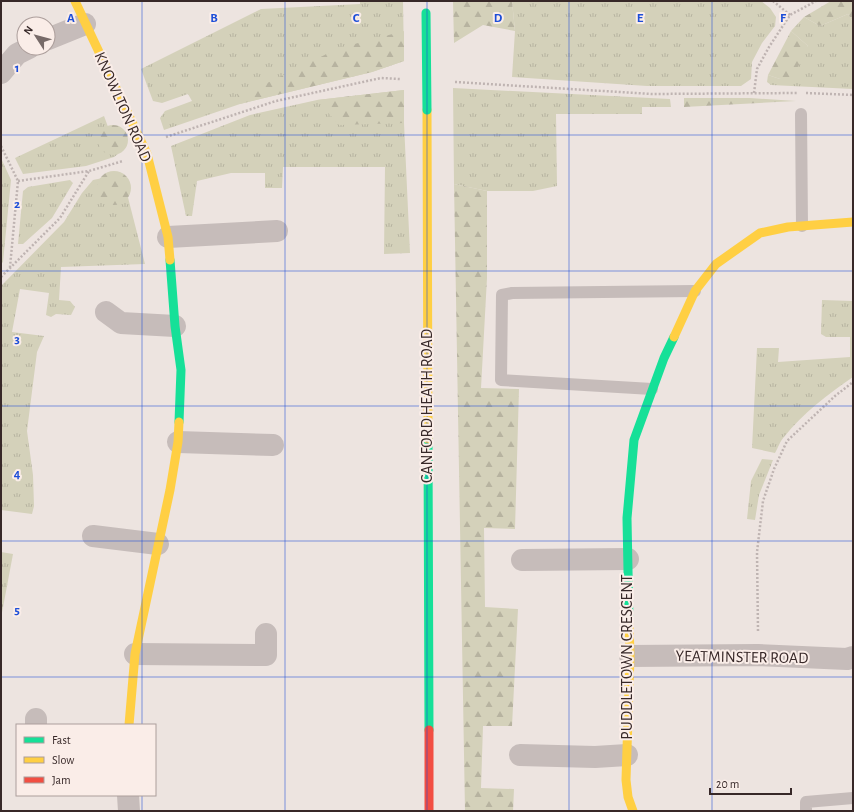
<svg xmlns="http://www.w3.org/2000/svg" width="854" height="812" font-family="'Alegreya Sans',sans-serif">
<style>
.grass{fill:url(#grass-tufts)}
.forest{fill:url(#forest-firs)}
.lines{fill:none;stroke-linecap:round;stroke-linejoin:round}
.path{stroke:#bfb4b2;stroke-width:2.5;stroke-dasharray:2 2;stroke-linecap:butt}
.lane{stroke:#c6bcba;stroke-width:12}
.street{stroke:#c6bcba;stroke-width:22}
.fast{stroke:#16e098;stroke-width:9}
.slow{stroke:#ffcf43;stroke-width:9}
.jam{stroke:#f24e42;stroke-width:9}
.fast-bridge{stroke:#16e098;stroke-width:9}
.grid{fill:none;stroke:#1d4ed8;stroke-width:1;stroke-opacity:0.55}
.labels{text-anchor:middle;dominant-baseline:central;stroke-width:4;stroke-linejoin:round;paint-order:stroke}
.street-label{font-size:16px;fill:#372828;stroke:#faede8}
.grid-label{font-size:13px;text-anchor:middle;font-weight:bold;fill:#1d4ed8;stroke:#faede8;stroke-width:4;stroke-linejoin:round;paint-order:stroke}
</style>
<defs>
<pattern id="grass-tufts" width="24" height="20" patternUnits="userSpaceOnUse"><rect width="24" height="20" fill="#d4d1ba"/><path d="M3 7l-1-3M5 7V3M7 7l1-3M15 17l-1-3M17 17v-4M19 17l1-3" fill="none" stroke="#b7b3a0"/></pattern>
<pattern id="forest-firs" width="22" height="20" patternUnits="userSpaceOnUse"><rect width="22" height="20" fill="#d4d1ba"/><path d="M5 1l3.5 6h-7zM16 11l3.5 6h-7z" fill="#b7b3a0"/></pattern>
</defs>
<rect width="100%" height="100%" fill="#ede4e0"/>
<path class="grass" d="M360,1H403L404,61L372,72L240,104L164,130L160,118L165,111L192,101L188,94L162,103L153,101L141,69L261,9L360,4Z
M512,1H761L770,8L776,17L775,26L762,43L752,62L751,79L741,86H647L512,77L515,31Z
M848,14L853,22V89L771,85L767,82L768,75L780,79L808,46L791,31L804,17L820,26Z
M453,88L670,99L671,107H642V114H556L557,186L533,191H487L454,184Z
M404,90V123L410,253L384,254L385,167H283L282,188H265V173H231L197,181L192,216H186L171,146L250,115L317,100Z
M104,116L118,154L114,157L86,166L23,174L15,158Z
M1,158L11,180L3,262L1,264V177L2,175L1,174Z
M122,174L145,264L61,267L59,300L70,301L75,307L71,315L56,314L51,317L46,315L49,293L20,289L12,332L44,336L37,352L27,431L33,475L34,506L32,514L1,510V286L64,222L82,193L93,180Z
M70,180L73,183L52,218L23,244H18L23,191L28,187Z
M822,300L853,301V377C828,394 803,413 784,437C780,441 778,448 775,453L752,448L757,348H779L778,362L850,357V337H826L821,334Z
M762,459L773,460L759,495L755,520L747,519L751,481Z
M1,552L13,554L1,618Z"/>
<path class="forest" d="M453,1H512L515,31L483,25L454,43Z
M831,1H853V22L848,14L820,26L804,17Z
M404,31V61L372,72L240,104L237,94L263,85L339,48Z
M791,31L808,46L799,65L790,77L780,79L768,75Z
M404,90V123L339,125L317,100Z
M684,98H750L796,101L684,107Z
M98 140a15 15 0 1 1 30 0a15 15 0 1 1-30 0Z
M97 188a17 17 0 1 1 34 0a17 17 0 1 1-34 0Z
M454,184L487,191V278L481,388L519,389L515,529L484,528L485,607L518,609L512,726H483L481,788L514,789L513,811H465Z"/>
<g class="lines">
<path class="path" d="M773,1L790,15
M455,82L652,94L797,93
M754,93L757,69L769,47L790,15L816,1
M806,93L853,95
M166,137L276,101L381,78L400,79
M1,146L18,181L10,267
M18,181L89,171L123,161
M1,277L60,218L89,171
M758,631L757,552L763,501L774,469L787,441L835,396L853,382"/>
<path class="lane" d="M801,114L802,226
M652,389L501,380L502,295L512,293L695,291
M806,811V802L853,798"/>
<path class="street" d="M48,39L85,24
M1,73L17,54L29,48
M168,237L277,231
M106,312L121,323L175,326
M178,442L273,445
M93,536L158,544
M522,560L628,559
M135,654L266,655V634
M630,656L758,655L847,659L853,657
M36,725V719
M520,755L595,757L627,755
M128,795L129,811"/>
<path class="fast" d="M170,260L175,326L181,370L179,422
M428,439L429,730
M629,623L627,518L634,440L664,358L674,337"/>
<path class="slow" d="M75,1L147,154L168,237L170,260
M427,110L428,439
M674,337L695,291L716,264L760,233L788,227L853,222
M629,623L630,656L626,780L628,797L633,811
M129,725L135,654L170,490L178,442L179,422"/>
<path class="jam" d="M429,730V811"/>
<path class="fast-bridge" d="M426,13L427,110"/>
</g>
<path class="grid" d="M142,1V725M285,1V811M427,1V811M569,1V811M712,1V811M1,135H853M1,271H853M1,406H853M1,541H853M1,677H853M142,795V811"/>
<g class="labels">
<g class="street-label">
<text transform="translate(123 107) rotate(66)">KNOWLTON ROAD</text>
<text transform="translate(427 406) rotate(-90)">CANFORD HEATH ROAD</text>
<text transform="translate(627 657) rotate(-90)">PUDDLETOWN CRESCENT</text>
<text transform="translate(742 657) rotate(1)">YEATMINSTER ROAD</text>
</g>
</g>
<g class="grid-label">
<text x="71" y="22">A</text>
<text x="214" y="22">B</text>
<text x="356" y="22">C</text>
<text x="498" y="22">D</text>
<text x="640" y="22">E</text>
<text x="783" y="22">F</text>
<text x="17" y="72">1</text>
<text x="17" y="208">2</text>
<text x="17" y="343">3</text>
<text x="17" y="478">4</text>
<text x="17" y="614">5</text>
</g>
<rect width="854" height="812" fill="none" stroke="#372828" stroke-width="4"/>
<rect x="16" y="724" width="140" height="72" fill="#faede8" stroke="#ac9e9b"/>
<rect x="24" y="737" width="20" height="6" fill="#16e098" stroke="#ac9e9b"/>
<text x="52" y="744" font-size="12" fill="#372828">Fast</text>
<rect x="24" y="757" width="20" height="6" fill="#ffcf43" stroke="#ac9e9b"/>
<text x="52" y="764" font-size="12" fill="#372828">Slow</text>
<rect x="24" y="777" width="20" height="6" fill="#f24e42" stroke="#ac9e9b"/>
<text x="52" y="784" font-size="12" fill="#372828">Jam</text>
<g transform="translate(36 36) rotate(306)"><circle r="19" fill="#faede8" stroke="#ac9e9b"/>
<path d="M0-3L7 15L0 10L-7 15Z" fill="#776a68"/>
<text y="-6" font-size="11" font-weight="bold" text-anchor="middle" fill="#372828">N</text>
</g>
<path d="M710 788v6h81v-6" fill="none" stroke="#372828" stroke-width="2"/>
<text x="716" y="788" font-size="12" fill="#372828" stroke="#faede8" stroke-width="3" paint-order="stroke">20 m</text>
</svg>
